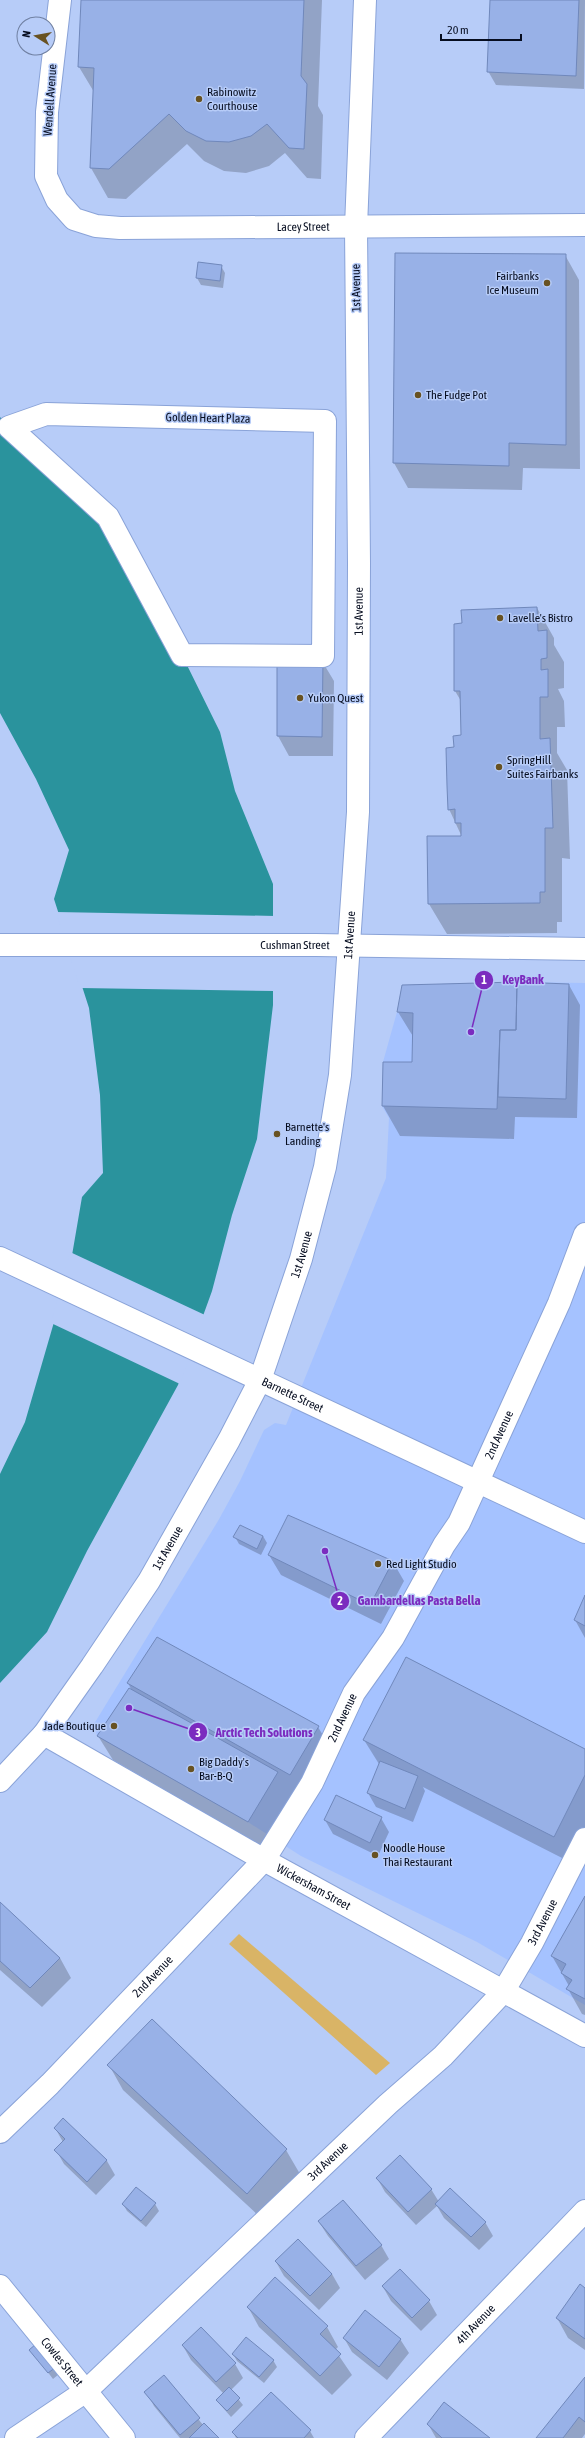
<svg xmlns="http://www.w3.org/2000/svg" width="585" height="2438" font-family="'Asap Condensed',sans-serif">
<style>
.built{fill:#a5c2ff}
.green{fill:#d9b466}
.water{fill:#2a939d}
.pier{fill:#b7ccf8}
.shadow{fill:#0003}
.building{fill:#98b1e7;stroke:#7088bb}
.lines{fill:none;stroke-linecap:round;stroke-linejoin:round}
.minor-casing{stroke:#8aa3d8;stroke-width:24}
.major-casing{stroke:#8aa3d8;stroke-width:24}
.minor{stroke:#fff;stroke-width:22}
.major{stroke:#fff;stroke-width:22}
.poi-dot{fill:#685222;stroke:#b7ccf8;stroke-width:1.5}
.labels{text-anchor:middle;dominant-baseline:central;stroke-width:3;stroke-linejoin:round;paint-order:stroke}
.poi-label{font-size:12px;fill:#060d20;stroke:#b7ccf8;text-anchor:start}
.street-label{font-size:12px;fill:#060d20;stroke:#b7ccf8}
.leader{fill:none;stroke:#7b2cbf;stroke-width:1.5}
.callout-dot{fill:#7b2cbf;stroke:#b7ccf8;stroke-width:1.5}
.mark-label{font-size:12px;text-anchor:middle;font-weight:bold;fill:#fff}
.callout-label{font-size:13px;text-anchor:middle;font-weight:bold;fill:#7b2cbf;stroke:#b7ccf8;stroke-width:3;stroke-linejoin:round;paint-order:stroke}
</style>
<rect width="100%" height="100%" fill="#b7ccf8"/>
<path class="built" d="M517,982L585,983V2005L477,1942L301,1856L248,1822L97,1736L94,1724L218,1521L240,1481L264,1430L275,1423L286,1425L386,1178L389,1118L382,1106L383,1062L397,1012L402,985Z"/>
<path class="green" d="M239,1934L390,2063L376,2075L229,1944Z"/>
<path class="water" d="M0,417L9,427L108,517L182,655L220,732L235,791L273,884V1005L257,1139L232,1215L212,1291L178,1385L87,1551L47,1632L0,1683V1474L25,1422L70,1267L82,1197L103,1173L100,1095L89,1008L54,899L69,850L36,779L0,713Z"/>
<path class="pier" d="M56,912L275,916V991L80,988Z
M70,1252L205,1315L180,1384L51,1323Z"/>
<path class="shadow" d="M82,0H322L318,106L323,115L321,179L307,178L285,153L269,166L246,173L224,171L204,161L187,144L126,199L108,198L91,168L94,92L79,67Z
M491,0H585L584,89L496,85L488,71Z
M396,254L565,255L579,280L580,469L523,468L522,490L408,488L394,463Z
M221,266L225,273L223,288L201,285L197,278Z
M537,608L554,638V645L564,662V688L558,689L564,701L565,727H557V753L567,770L570,859L562,858V922H557V933L447,934L429,904L462,837L449,809L455,748L462,735L461,701L455,691Z
M322,661L334,681L333,756H289L278,736Z
M569,985L580,1005L577,1118L515,1117L514,1139L400,1136L383,1106L413,1063L414,1038L398,1012Z
M263,1536L267,1543L261,1555L239,1544L235,1537Z
M269,1555L393,1562L404,1581L381,1624L281,1575Z
M585,1597V1638L575,1620Z
M128,1683L318,1727L336,1757L262,1846L113,1760L98,1736L132,1691Z
M364,1740L585,1750V1827L568,1861L423,1787L425,1791L413,1822L376,1807L368,1793L379,1764Z
M336,1796L381,1818L389,1832L378,1856L333,1834L325,1820Z
M585,1898V2015L582,2014L568,1989L569,1986L552,1956Z
M0,1904L60,1958L71,1978L42,2007L0,1970Z
M109,2065L286,2150L300,2174L261,2218L123,2090Z
M63,2119L107,2161L115,2175L96,2195L64,2164L56,2150L63,2142L55,2128Z
M377,2178L431,2189L439,2202L485,2222L493,2236L479,2250L444,2218L437,2206L416,2225L385,2192Z
M123,2204H155L159,2211L146,2227L127,2211Z
M319,2222L381,2245L389,2259L365,2280L328,2236Z
M298,2240L332,2274L340,2288L319,2310L284,2276L276,2262Z
M400,2271L429,2301L437,2315L421,2331L391,2301L383,2287Z
M585,2289V2350L568,2338L557,2318Z
M248,2307L327,2327L338,2347L335,2350L352,2375L332,2395L259,2327Z
M344,2338L400,2339L409,2353L387,2380L352,2352Z
M36,2346L59,2374L53,2379L31,2350Z
M183,2346L235,2364L243,2378L231,2390L243,2405L231,2417L217,2401L224,2394L191,2360Z
M233,2354L273,2360L277,2367L264,2383L237,2361Z
M164,2376L203,2425L217,2438H180L154,2406L146,2392Z
M585,2379V2434L582,2438H537Z
M271,2393L310,2431L314,2438H236L233,2432Z
M428,2424L489,2438H436Z"/>
<path class="building" d="M81,0H304L301,76L307,84L304,149L289,148L267,124L251,136L229,142L206,141L186,131L169,114L109,169L90,168L94,68L78,67Z
M490,0H579L576,76L487,72Z
M395,253L566,254V445L509,443V466L393,463Z
M198,262L222,265L220,281L196,278Z
M537,607L538,631L547,630V658L541,659V670L548,669V697H540V739L550,738L553,828H545V892H540V903L428,904L427,836H461V823H455V809L448,810L447,786L446,748L454,747L453,736L461,735L460,691H454V624L462,623L461,610Z
M277,660H323L322,737L277,736Z
M517,982L516,1030H500L497,1109L382,1106L383,1062H412L413,1013L397,1012L402,985Z
M517,982L569,984L566,1099L498,1097L500,1030H516Z
M288,1515L393,1561L370,1605L268,1555Z
M240,1525L263,1536L257,1549L233,1537Z
M585,1595V1626L574,1620Z
M157,1637L319,1726L290,1775L127,1683Z
M406,1657L585,1749V1775L554,1837L363,1740Z
M129,1688L278,1772L248,1822L97,1736Z
M380,1761L418,1776L405,1809L367,1793Z
M336,1795L382,1817L370,1843L324,1820Z
M585,1896V1999L566,1989L572,1980L561,1973L566,1964L551,1956Z
M0,1902L60,1958L30,1988L0,1961Z
M152,2019L287,2149L247,2194L107,2065Z
M63,2118L107,2160L87,2182L54,2150L65,2139L54,2128Z
M400,2155L432,2189L408,2212L376,2178Z
M136,2187L156,2203L141,2221L122,2204Z
M450,2188L486,2222L471,2237L435,2204Z
M343,2200L382,2245L356,2266L318,2221Z
M298,2239L332,2274L310,2296L275,2261Z
M400,2269L430,2300L412,2318L382,2286Z
M275,2277L328,2326L320,2334L341,2354L320,2376L247,2307Z
M580,2284L585,2288V2339L556,2318Z
M365,2310L401,2339L379,2367L343,2338Z
M201,2327L236,2363L216,2382L182,2345Z
M246,2337L274,2360L259,2377L232,2354Z
M36,2344L56,2367L48,2373L29,2350Z
M164,2375L200,2418L180,2435L144,2392Z
M585,2377V2422L579,2417L563,2438H536Z
M229,2387L240,2398L227,2411L216,2400Z
M271,2392L311,2430L304,2438H238L232,2432Z
M444,2402L490,2438H442L427,2424Z
M204,2423L219,2438H189Z"/>
<g class="lines">
<defs>
<g id="minor">
<path id="s1" d="M60,0L47,112L46,176L57,200L74,219L96,226L120,228L585,225"/>
<path d="M46,414L325,421L323,656L182,655L108,517L9,427Z"/>
<path id="s2" d="M44,1734L264,1860L585,2036"/>
<path id="s3" d="M0,2132L50,2084L264,1860L312,1783L354,1693L393,1638L444,1545L459,1523L559,1303L585,1234"/>
<path id="s4" d="M16,2438L86,2391L388,2104L443,2056L503,1992L532,1943L585,1839"/>
<path id="s5" d="M366,2438L585,2211"/>
</g>
<g id="major">
<path id="s6" d="M0,945H316L585,949"/>
<path id="s7" d="M0,1258L585,1532"/>
<path id="s8" d="M0,1781L44,1734L92,1666L149,1581L229,1440L260,1380L301,1259L325,1167L340,1075L358,812L359,563L356,227L365,0"/>
<path id="s9" d="M0,2286L124,2438"/>
</g>
</defs>
<use href="#minor" class="minor-casing"/>
<use href="#major" class="major-casing"/>
<use href="#minor" class="minor"/>
<use href="#major" class="major"/>
</g>
<g class="poi-dot">
<circle cx="199" cy="99" r="4"/>
<circle cx="547" cy="283" r="4"/>
<circle cx="418" cy="395" r="4"/>
<circle cx="500" cy="618" r="4"/>
<circle cx="300" cy="698" r="4"/>
<circle cx="499" cy="767" r="4"/>
<circle cx="277" cy="1134" r="4"/>
<circle cx="378" cy="1564" r="4"/>
<circle cx="114" cy="1726" r="4"/>
<circle cx="191" cy="1769" r="4"/>
<circle cx="375" cy="1855" r="4"/>
</g>
<g class="labels">
<g class="poi-label">
<text x="207" y="92">Rabinowitz<tspan x="207" dy="14">Courthouse</tspan></text>
<text x="539" y="276" text-anchor="end">Fairbanks<tspan x="539" dy="14">Ice Museum</tspan></text>
<text x="426" y="395">The Fudge Pot</text>
<text x="508" y="618">Lavelle's Bistro</text>
<text x="308" y="698">Yukon Quest</text>
<text x="507" y="760">SpringHill<tspan x="507" dy="14">Suites Fairbanks</tspan></text>
<text x="285" y="1127">Barnette's<tspan x="285" dy="14">Landing</tspan></text>
<text x="386" y="1564">Red Light Studio</text>
<text x="106" y="1726" text-anchor="end">Jade Boutique</text>
<text x="199" y="1762">Big Daddy's<tspan x="199" dy="14">Bar-B-Q</tspan></text>
<text x="383" y="1848">Noodle House<tspan x="383" dy="14">Thai Restaurant</tspan></text>
</g>
<g class="street-label">
<text transform="translate(50 100) rotate(-86)">Wendell Avenue</text>
<text stroke="none"><textPath href="#s1" startOffset="459">Lacey Street</textPath></text>
<text transform="translate(356 288) rotate(-91)">1st Avenue</text>
<text transform="translate(208 418) rotate(1)">Golden Heart Plaza</text>
<text stroke="none"><textPath href="#s8" startOffset="1260">1st Avenue</textPath></text>
<text stroke="none"><textPath href="#s8" startOffset="936">1st Avenue</textPath></text>
<text stroke="none"><textPath href="#s6" startOffset="295">Cushman Street</textPath></text>
<text stroke="none"><textPath href="#s8" startOffset="612">1st Avenue</textPath></text>
<text stroke="none"><textPath href="#s7" startOffset="323">Barnette Street</textPath></text>
<text stroke="none"><textPath href="#s3" startOffset="866">2nd Avenue</textPath></text>
<text stroke="none"><textPath href="#s8" startOffset="288">1st Avenue</textPath></text>
<text stroke="none"><textPath href="#s3" startOffset="542">2nd Avenue</textPath></text>
<text stroke="none"><textPath href="#s2" startOffset="310">Wickersham Street</textPath></text>
<text stroke="none"><textPath href="#s4" startOffset="742">3rd Avenue</textPath></text>
<text stroke="none"><textPath href="#s3" startOffset="218">2nd Avenue</textPath></text>
<text stroke="none"><textPath href="#s4" startOffset="418">3rd Avenue</textPath></text>
<text stroke="none"><textPath href="#s5" startOffset="158">4th Avenue</textPath></text>
<text stroke="none"><textPath href="#s9" startOffset="98">Cowles Street</textPath></text>
</g>
</g>
<path class="leader" d="M471 1032L484 980M325 1551L340 1601M129 1708L198 1732"/>
<g class="callout-dot">
<circle cx="471" cy="1032" r="4"/>
<circle cx="325" cy="1551" r="4"/>
<circle cx="129" cy="1708" r="4"/>
<circle cx="484" cy="980" r="10"/>
<circle cx="340" cy="1601" r="10"/>
<circle cx="198" cy="1732" r="10"/>
</g>
<g class="mark-label">
<text x="484" y="984">1</text>
<text x="340" y="1605">2</text>
<text x="198" y="1737">3</text>
</g>
<g class="callout-label">
<text x="523" y="984">KeyBank</text>
<text x="419" y="1605">Gambardellas Pasta Bella</text>
<text x="264" y="1737">Arctic Tech Solutions</text>
</g>
<g transform="translate(36 36) rotate(281)"><circle r="19" fill="#b7ccf8" stroke="#7080a2"/>
<path d="M0-3L7 15L0 10L-7 15Z" fill="#685222"/>
<text y="-6" font-size="11" font-weight="bold" text-anchor="middle" fill="#060d20">N</text>
</g>
<path d="M441 34v6h80v-6" fill="none" stroke="#060d20" stroke-width="2"/>
<text x="447" y="34" font-size="12" fill="#060d20" stroke="#b7ccf8" stroke-width="3" paint-order="stroke">20 m</text>
</svg>
